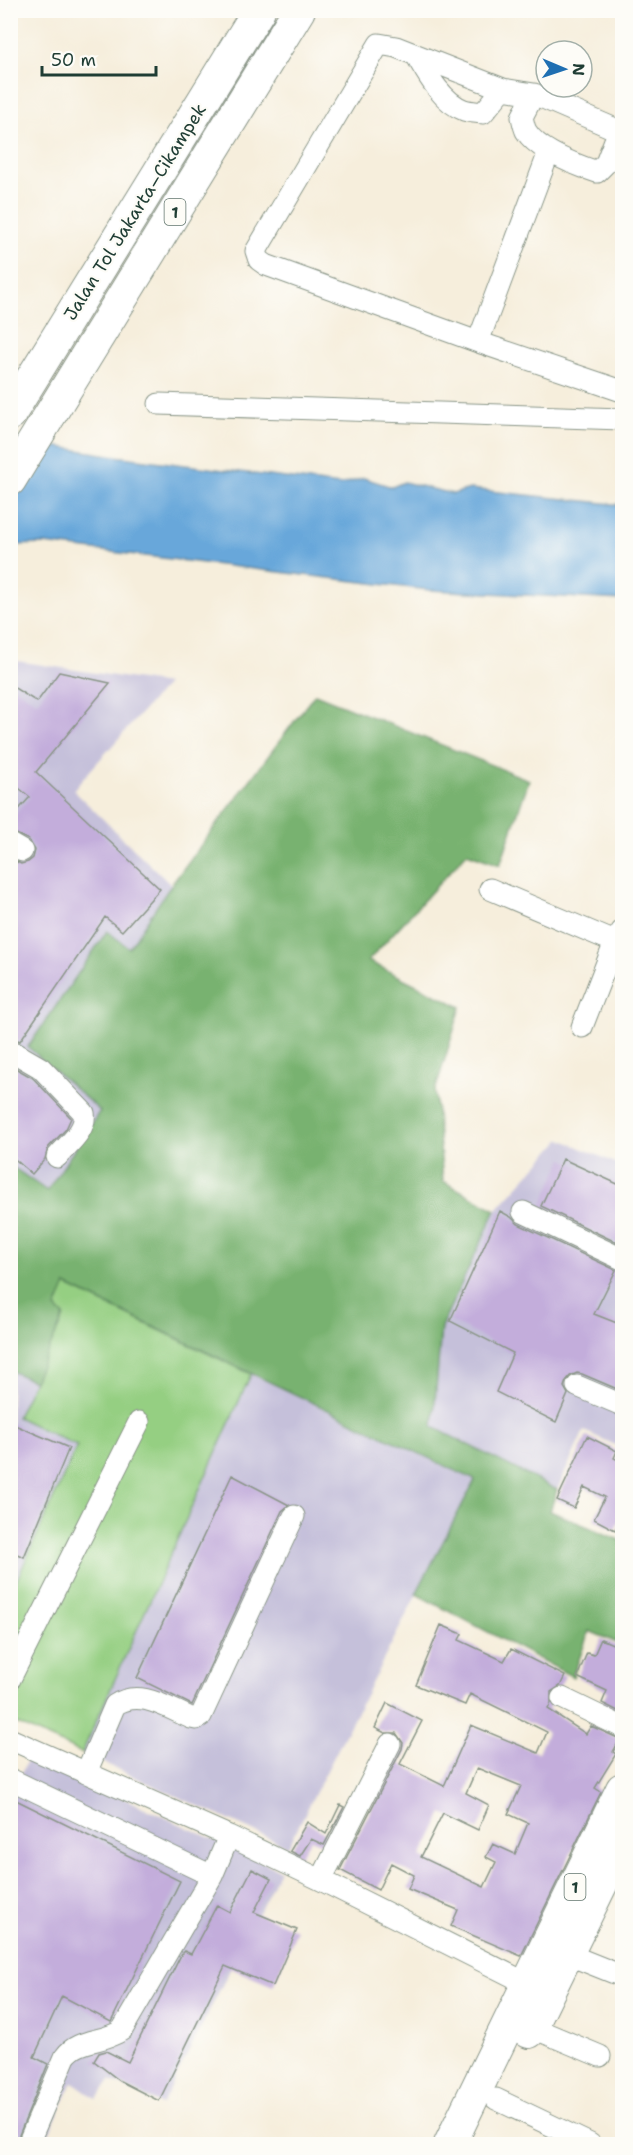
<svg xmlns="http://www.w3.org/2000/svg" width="633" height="2155" font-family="'Shantell Sans',sans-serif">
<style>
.industrial{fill:#c5c0da}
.green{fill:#95cf82;stroke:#5a865b;stroke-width:1.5}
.forest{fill:#78b270;stroke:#4c7852;stroke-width:1.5}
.water{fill:#67a7da;stroke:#437287;stroke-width:1.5}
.building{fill:#c3addb;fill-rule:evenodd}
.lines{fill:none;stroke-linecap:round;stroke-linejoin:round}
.minor-casing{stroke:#8a9688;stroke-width:23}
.highway-casing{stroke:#8a9688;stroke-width:34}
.minor{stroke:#fff;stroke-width:21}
.highway{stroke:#fff;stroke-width:32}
.labels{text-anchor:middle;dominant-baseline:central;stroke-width:4.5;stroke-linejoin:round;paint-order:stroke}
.shield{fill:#fdfcf7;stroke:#62766e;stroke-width:1.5}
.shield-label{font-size:16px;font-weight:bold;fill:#1f3d34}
.street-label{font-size:18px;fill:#1f3d34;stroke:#fdfcf7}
</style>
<rect width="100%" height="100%" fill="#fdfcf7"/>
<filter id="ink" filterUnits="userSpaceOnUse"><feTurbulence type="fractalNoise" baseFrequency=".0167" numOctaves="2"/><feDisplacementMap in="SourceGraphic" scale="12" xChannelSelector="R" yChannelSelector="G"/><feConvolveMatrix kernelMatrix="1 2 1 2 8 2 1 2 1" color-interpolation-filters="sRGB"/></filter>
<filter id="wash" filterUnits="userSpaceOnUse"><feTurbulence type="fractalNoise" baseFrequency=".008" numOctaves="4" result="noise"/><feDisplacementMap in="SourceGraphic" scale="24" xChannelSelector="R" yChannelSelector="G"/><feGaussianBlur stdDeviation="1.35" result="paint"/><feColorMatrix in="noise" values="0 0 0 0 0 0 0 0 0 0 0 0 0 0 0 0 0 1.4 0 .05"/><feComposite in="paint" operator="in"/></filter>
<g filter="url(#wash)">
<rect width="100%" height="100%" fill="#f6eedc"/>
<path class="industrial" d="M10,660L167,684L73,790L171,885L128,949L107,931L29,1047L100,1111L46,1191L11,1166Z
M561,1139L622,1166V1448L584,1431L557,1490L433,1427L441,1327L496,1210Z
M11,1371L34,1381L17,1417L78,1445L11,1593Z
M251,1374L475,1480L288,1847L82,1753Z
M29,1755L280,1870L162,2105L110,2080L97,2099L73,2082L44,2144H11L10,1769L21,1774Z"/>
<path class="green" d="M65,1285L251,1374L82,1753L11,1721V1593L77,1446L17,1417L64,1316L56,1308Z"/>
<path class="forest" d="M315,694L529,780L500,865L467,853L368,961L461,1007L435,1091L443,1181L496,1210L441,1327L433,1427L557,1490L550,1511L622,1541V1645L589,1631L573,1677L416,1594L475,1480L66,1285L56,1308L64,1316L34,1381L11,1371V1166L47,1191L100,1111L28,1047L107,931L129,948L171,885Z"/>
<path class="water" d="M10,439L115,456L340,485L364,478L392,487L404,482L453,494L470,489L622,505V600L429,590L44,544L11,545Z"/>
<g id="blocks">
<path class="building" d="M59,672L110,683L36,772L160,889L122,931L105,917L20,1041L10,1037V859L21,864L28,862L33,858L35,850L29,840L10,831V819L30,797L10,781V685L37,702Z
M10,1065L33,1078L71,1118L66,1129L48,1148L45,1159L32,1174L10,1155Z
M563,1159L622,1186V1245L541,1206Z
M500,1211L511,1217L518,1224L616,1270L594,1314L622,1325V1391L582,1374L577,1373L570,1376L566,1381L564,1387L568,1394L556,1422L496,1392L513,1353L450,1321Z
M10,1423L69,1448L24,1557L10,1551Z
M587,1436L617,1451L614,1458L622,1462V1515L615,1530L594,1519L605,1497L584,1487L574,1508L557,1500Z
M232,1475L289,1505L282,1511L192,1705L137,1678Z
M441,1625L462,1634L459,1640L504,1661L511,1649L565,1676L560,1686L551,1692V1703L548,1709L586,1734L591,1726L620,1739L613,1752L616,1754L595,1788L601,1792L521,1956L451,1926L458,1910L408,1889L414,1875L391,1863L378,1890L340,1870L402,1749L403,1743L396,1733H385L375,1728L387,1703L422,1721L400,1764L444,1786L471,1725L538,1753L547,1732L470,1694L465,1705L416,1685ZM477,1768L521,1786L508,1814L528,1823L515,1854L493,1844L486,1857L496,1862L484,1887L421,1857L443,1813L478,1830L489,1805L466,1793Z
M601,1639L622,1648V1713L602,1703L607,1691L577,1677L587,1653L594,1655Z
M10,1797L180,1881L111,2022L62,1996L34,2057L48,2064L15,2145H10Z
M340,1805L344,1807L324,1845L311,1839L300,1856L290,1851L307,1822L326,1834Z
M252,1869L271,1879L254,1912L297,1930L273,1986L225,1966L159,2101L120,2081L94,2061L99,2053L106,2051L128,2062L182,1953L184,1951L191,1954L217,1905L230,1912Z"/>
</g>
</g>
<g filter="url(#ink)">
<use href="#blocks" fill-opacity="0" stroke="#8a9688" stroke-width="1.5"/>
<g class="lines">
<defs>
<path id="minor" d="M416,55C427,74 442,102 464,110C470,112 477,112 483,113L503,89
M534,94L522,117C523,121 524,127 526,131C538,151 576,165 597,172L606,163L619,130
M622,132L534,94L503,89L396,47L379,44L256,251L259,260L266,265L478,342L622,391
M478,342L549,152
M159,404L622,419
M10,844L22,851
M490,889L615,942
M582,1027L615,942L622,931
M10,1050L41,1068L84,1113C87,1130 68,1144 57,1157
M523,1212L622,1259
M577,1386L622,1405
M10,1679L139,1422
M562,1698L622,1727
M10,1739L229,1836L321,1880L528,1984
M86,1773L115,1705C140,1688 167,1708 191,1718L196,1719L201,1716L294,1516
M10,1779L212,1876
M321,1880L390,1744
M567,1954L622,1976
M531,2027L600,2056
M496,2099L590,2144
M28,2144L65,2057C78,2038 104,2043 122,2030L212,1876L229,1836"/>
<path id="highway" d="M10,414L259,10
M10,480L299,10
M529,2032L622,1842
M450,2144L622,1789"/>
</defs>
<use href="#minor" class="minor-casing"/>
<use href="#highway" class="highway-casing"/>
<use href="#minor" class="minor"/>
<use href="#highway" class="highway"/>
</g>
</g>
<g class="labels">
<g class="shield">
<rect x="164.5" y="199" width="21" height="26" rx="4.5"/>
<rect x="564.5" y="1874" width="21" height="26" rx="4.5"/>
</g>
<g class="shield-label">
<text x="175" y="212">1</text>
<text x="575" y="1887">1</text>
</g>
<g class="street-label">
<text transform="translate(135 212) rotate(-58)">Jalan Tol Jakarta–Cikampek</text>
</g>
</g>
<rect width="633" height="2155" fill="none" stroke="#fdfcf7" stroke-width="36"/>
<g transform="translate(564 69) rotate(92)"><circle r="28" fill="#fdfcf7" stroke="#a4b0a9" stroke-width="1.5"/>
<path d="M0-4.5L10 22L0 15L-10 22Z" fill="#1f6fb2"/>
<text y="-9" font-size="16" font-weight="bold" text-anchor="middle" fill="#1f3d34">N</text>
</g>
<path d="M42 66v9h114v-9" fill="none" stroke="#1f3d34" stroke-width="3"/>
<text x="51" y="66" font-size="18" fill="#1f3d34" stroke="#fdfcf7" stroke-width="4.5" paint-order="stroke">50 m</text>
</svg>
